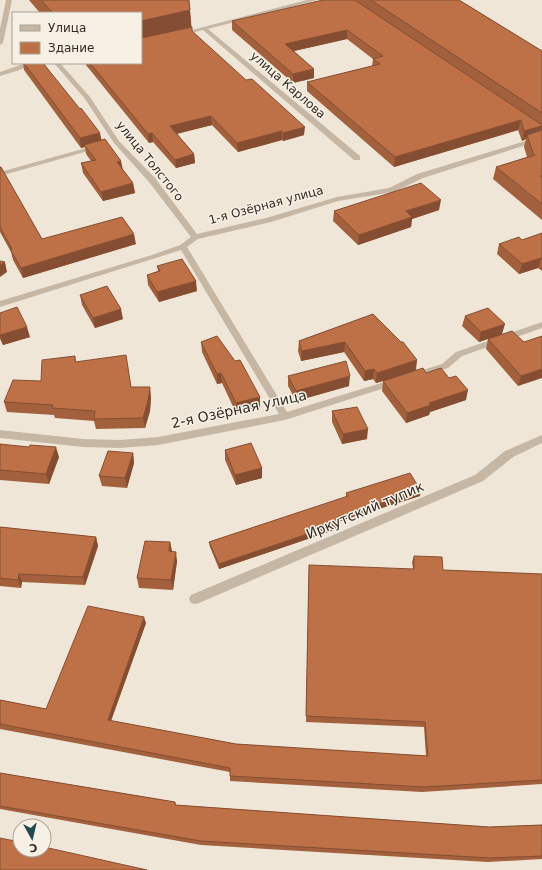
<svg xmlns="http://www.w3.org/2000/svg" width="542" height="870" font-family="'DejaVu Sans',sans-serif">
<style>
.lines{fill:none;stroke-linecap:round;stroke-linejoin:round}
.minor{fill:#c6b7a5;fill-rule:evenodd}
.wall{fill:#a3603d}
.shaded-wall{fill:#854e32}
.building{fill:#be7047;stroke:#854e32}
.labels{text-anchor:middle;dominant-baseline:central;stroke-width:3;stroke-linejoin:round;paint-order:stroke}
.far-street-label{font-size:12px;fill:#322b26;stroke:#f7f0e4}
.street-label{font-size:14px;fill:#322b26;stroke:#f7f0e4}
</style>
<rect width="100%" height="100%" fill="#efe6d8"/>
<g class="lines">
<path class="minor" d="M6,0H12L3,43L0,45V29Z
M307,0H317L208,29L360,156V160H354L203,30L180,36L177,34Z
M26,63H34L20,70L0,76V72Z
M54,63H60L90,97L119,141L155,178L197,234L266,218L337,197L389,188L417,174L542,136V140L423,178L394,192L338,201L271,222L198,239L187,247L287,412L394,379L399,382L397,384L285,420L158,445L120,448L83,447L0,438V430L83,439L120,440L158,437L279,414L181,250L0,307V301L152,255L180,245L191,237L149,182L114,143L85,99Z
M97,145L101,147L99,148L0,176V172Z
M542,322V328L462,356L448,368L413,379L408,376L410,374L442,364L456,352Z
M542,435V443L513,457L483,481L199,603L195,604L191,603L189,599L191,595L475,475L505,451Z"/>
</g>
<path class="wall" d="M29,0H189L192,31L304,135L283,141L282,140L238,152L212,125L177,134L194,154L195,163L176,168L153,142L149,143L86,65V63H141V13H40Z
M355,0H459L542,51V220L493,179L496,167L527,157L524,147L526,139L522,141L518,130L394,167L307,91V82L372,66L373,59L347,39L294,51L314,69V78L293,83L232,30V21Z
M23,63H43L133,183L135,193L103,201L83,173L81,163L91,161L86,154L85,147L81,148L24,70Z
M0,167L42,239L136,244L23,278L13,260L11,252L0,232Z
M439,210L412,219L411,227L358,245L333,221L334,211Z
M542,234V271L538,268L519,274L497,254L499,244L522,240Z
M157,266L197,291L159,302L148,285L147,275L158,271Z
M80,295L123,319L95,328L82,305Z
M0,313L30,337L3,345L0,339Z
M373,314L417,360L416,370L426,373L466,400L430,412L429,415L406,423L382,391L383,381L376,383L373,379L364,381L344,352L301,361L298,351L299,341Z
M465,316L502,334L524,342L542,336L518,386L486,349L488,339L479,342L462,326Z
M201,342L235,361L260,397V407L236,413L222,383L217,384L202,352Z
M75,356L76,362L131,387L151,397L150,411L145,428L96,429L94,421L55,418L54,415L7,412L4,402L41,381Z
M288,376L349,386L296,401L288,386Z
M332,411L367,439L342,444L332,422Z
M0,444L59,457L49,484L0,480Z
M225,450L262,468V478L236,485L225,460Z
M133,453L134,463L127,488L102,486L99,476Z
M346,493L420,496L340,521V528L219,569L210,547L209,542L346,497Z
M0,527L96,537L98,546L85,585L22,582L21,588L0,586Z
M170,542L172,551L177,561L173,590L139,588L137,578Z
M414,556L443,570L542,574V784L422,792L230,781V772L0,729V700L46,709L146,623L111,721L236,744L426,756L424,727L306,722L309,571L413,569L412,562Z
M0,773L175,802L176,805L489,827L542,825V859L488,862L201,845L0,809Z"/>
<path class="shaded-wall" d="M190,10L191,28L141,40V21Z
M347,30V39L285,53V44Z
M314,69V78L293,83V74Z
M211,116L212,125L171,135L170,126Z
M521,120L518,130L394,167L395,157Z
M542,126V129L541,135H527L526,139L522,141L524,131Z
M305,127L304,135L283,141V133Z
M282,131V140L238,152L237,143Z
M100,133L102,142L84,145L85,147L81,148L80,138Z
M152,133L153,142L149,143L148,134Z
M194,154L195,163L176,168L175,160Z
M121,161L123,170L117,162Z
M133,183L135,193L103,201L101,192Z
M441,200L439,210L412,219L411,227L358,245L359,235L406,211Z
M134,234L136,244L23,278L21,268Z
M541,258L538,268L519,274L522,264Z
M5,262L7,272L0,277V265Z
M196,281L197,291L159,302L157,292Z
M121,309L123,319L95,328L93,318Z
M505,324L502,334L479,342L481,332Z
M27,327L30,337L3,345L0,335Z
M345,342L344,352L301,361L302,351Z
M417,360L415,371L376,383L377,373Z
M374,369L373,379L364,381L365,371Z
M542,369V378L518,386L521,376Z
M221,373L222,383L217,384V374Z
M350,376L349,386L296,401V391Z
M150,387L151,397L150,411L145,428L143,418Z
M468,390L466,400L430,412L429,415L406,423L407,413L429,403Z
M260,397V407L236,413V403Z
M368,429L367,439L342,444L343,434Z
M56,447L59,457L49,484L46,474Z
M133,453L134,463L127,488L125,478Z
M262,468V478L236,485L235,475Z
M421,491L420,496L337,522V517Z
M340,523V528L219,569V564Z
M96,537L98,546L85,585L83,577Z
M170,542L172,552L169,551Z
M176,552L177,561L173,590L171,580Z
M19,574L22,582L21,588L18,580Z
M144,617L146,623L109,726L108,720Z"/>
<path class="building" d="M41,0H189L190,10L141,21V13H53Z
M323,0H355L542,125V126L524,131L521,120L395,157L307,82L380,64L373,59L383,56L347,30L285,44L314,69L293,74L232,21Z
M371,0H459L542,51V113Z
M192,27V31L246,80L252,79L305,127L283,133L282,131L237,143L211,116L170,126L194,154L175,160L152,133L148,134L90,63H141V38Z
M24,63H43L80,109L81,108L100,133L80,138Z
M542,130V176H540L542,177V204L496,167L535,155L533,153L527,135Z
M105,139L121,161L117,162L133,183L101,192L81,163L96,160L84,145Z
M0,167H1L42,239L122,217L134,234L21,268L10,249H12L0,227Z
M421,183L441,200L406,211L412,217L359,235L334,211Z
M542,233V259L541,258L522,264L499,244L519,237L522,240Z
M182,259L196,281L157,292L147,275L160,271L157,266Z
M0,261L5,262L0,265Z
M107,286L121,309L93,318L80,295Z
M17,307L27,327L0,335V313Z
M488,308L505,324L481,332L465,316Z
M373,314L401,342H403L417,360L377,373L374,369L365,371L345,342L302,351L299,341Z
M512,331L524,342L542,336V369L521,376L488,339Z
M217,336L235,361L240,360L260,397L236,403L221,373L217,374L201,342Z
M126,355L131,387H150L148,401L143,418L94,419L95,411L52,408L53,405L4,402L13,380L41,381L42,360L75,356V362Z
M346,361L350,376L296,391L288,376Z
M423,368L426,373L441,368L449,378L456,376L468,390L429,403L431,405L407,413L383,381Z
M357,407L368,429L343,434L332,411Z
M251,443L262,468L235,475L225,450Z
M0,444L29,447L30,445L56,447L46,474L0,470Z
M108,451L133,453L125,478L99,476Z
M410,473L421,491L337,517L340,523L219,564L209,542L348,496L346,493Z
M0,527L96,537L83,577L19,574L18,580L0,578Z
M145,541L170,542L169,551L176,552L171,580L137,578Z
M414,556L442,557L443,570L542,574V780L424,787L230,776V768L0,724V700L46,709L88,606L144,617L108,720L236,744L428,756L425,722L306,716L309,565L414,569Z
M0,773L175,802V805L489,827L542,825V856L490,858L201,841L0,806Z
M0,838L20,842V850H44V847L147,870H0Z"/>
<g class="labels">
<g class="far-street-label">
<text transform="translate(288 85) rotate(41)">улица Карлова</text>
<text transform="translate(150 161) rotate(51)">улица Толстого</text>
<text transform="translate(266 205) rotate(-15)">1-я Озёрная улица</text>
</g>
<g class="street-label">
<text transform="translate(239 409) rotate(-12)">2-я Озёрная улица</text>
<text transform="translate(365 510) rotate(-23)">Иркутский тупик</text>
</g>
</g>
<rect x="12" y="12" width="130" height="52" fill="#f7f0e4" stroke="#a8a198"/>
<rect x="20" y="25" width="20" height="6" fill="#c6b7a5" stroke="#a8a198"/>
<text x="48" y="32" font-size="12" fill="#322b26">Улица</text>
<rect x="20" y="42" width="20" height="12" fill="#be7047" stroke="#a8a198"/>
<text x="48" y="52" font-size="12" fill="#322b26">Здание</text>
<g transform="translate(32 838) rotate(172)"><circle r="19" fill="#f7f0e4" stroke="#a8a198"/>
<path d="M0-3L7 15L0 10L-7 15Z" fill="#1f4850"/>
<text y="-6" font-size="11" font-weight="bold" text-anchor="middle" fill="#322b26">С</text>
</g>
</svg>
